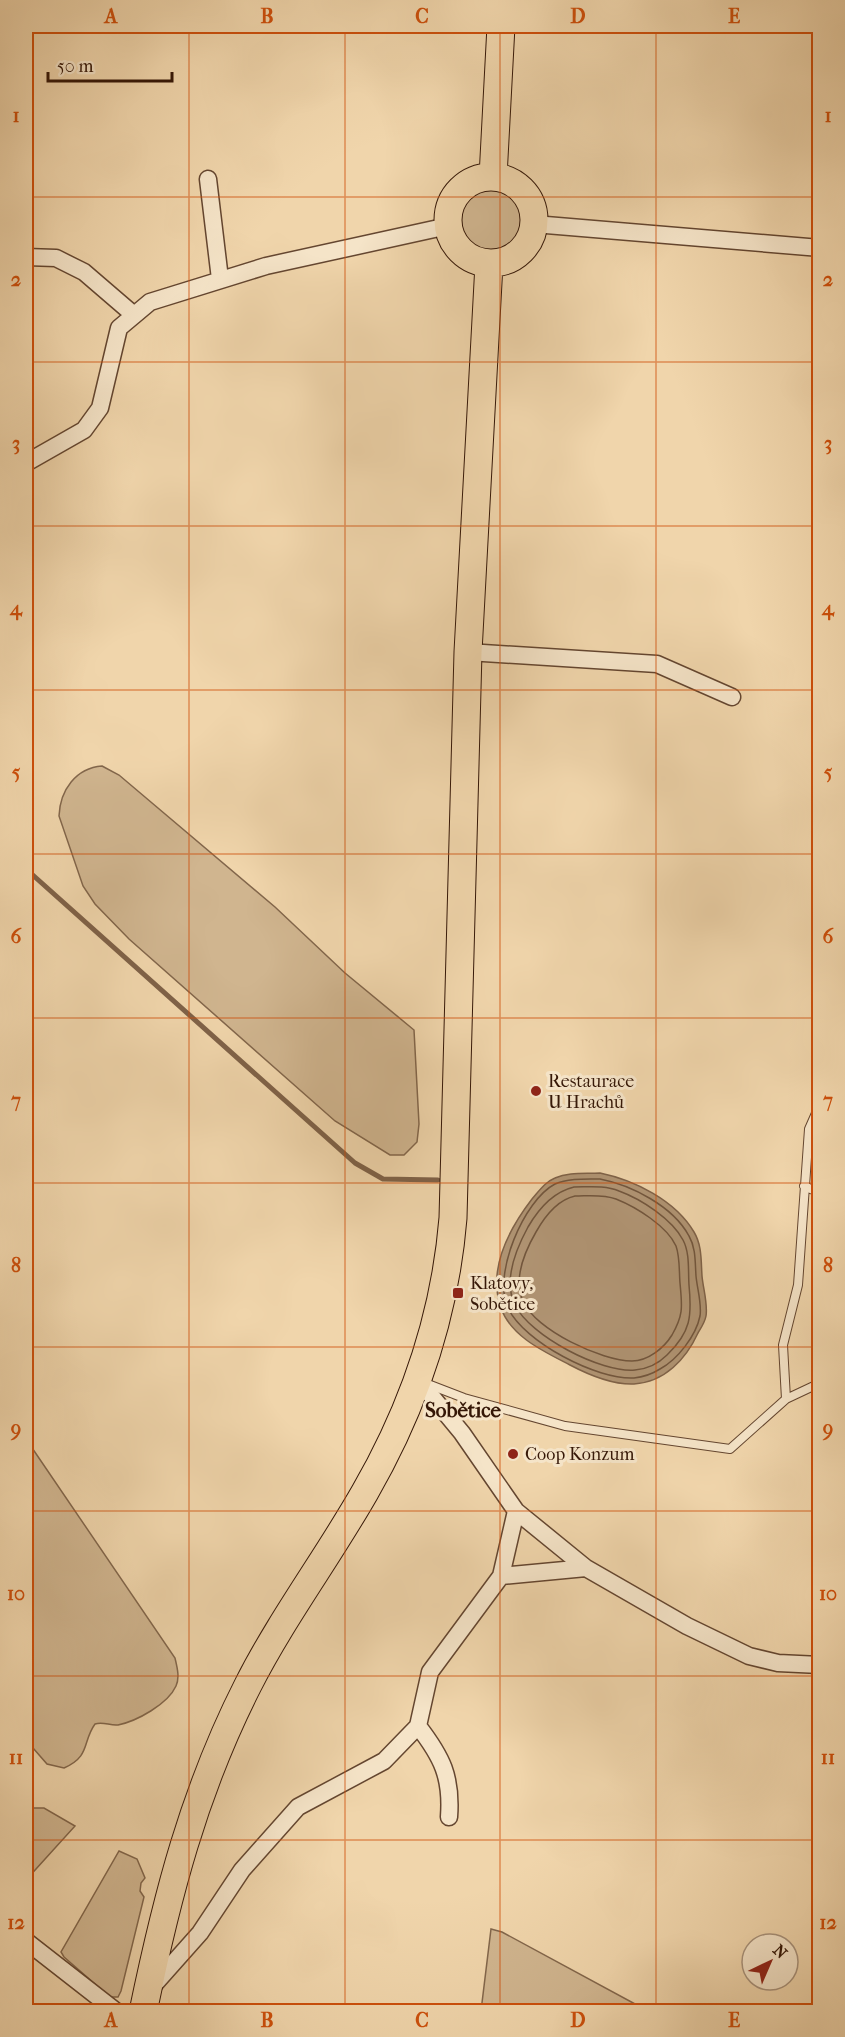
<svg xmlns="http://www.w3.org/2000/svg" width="845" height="2037" font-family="'IM FELL French Canon',serif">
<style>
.green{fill:#d0b58f;stroke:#82664b;stroke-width:1.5}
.water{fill:#b09473;stroke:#7f6248;stroke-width:1.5}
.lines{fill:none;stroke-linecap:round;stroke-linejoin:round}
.shore{stroke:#72563d;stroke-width:1.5}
.stream{stroke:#7f6248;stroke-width:5}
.service-casing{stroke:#644630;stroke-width:10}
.minor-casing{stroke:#644630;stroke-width:19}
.primary-casing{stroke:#351707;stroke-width:29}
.service{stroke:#f5e4c8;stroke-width:8}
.minor{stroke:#f5e4c8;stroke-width:16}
.primary{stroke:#f0d5ab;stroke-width:27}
.grid{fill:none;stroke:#cd4f0b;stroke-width:1.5;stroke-opacity:0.55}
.poi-dot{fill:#8f2418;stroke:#f5e4c8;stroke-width:2}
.labels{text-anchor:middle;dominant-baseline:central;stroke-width:6;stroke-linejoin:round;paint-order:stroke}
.poi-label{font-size:18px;fill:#351707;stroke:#f5e4c8;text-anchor:start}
.quarter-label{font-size:21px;font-weight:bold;fill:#351707;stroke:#f5e4c8}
.neatline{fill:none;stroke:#cd4f0b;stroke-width:2}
.grid-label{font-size:20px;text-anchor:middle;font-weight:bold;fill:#cd4f0b}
</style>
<rect width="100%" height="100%" fill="#f0d5ab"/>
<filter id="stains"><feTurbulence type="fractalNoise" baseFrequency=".00333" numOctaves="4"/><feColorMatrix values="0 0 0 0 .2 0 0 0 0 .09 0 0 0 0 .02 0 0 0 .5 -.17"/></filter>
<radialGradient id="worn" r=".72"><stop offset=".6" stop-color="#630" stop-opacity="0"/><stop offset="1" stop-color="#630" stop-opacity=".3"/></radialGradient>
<path class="green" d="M457 220a34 34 0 1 1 68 0a34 34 0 1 1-68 0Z
M102,766L119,775L275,907L345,973L414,1030L419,1124L417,1142L404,1155H390L335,1121L129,939L95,904L83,886L59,816C60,790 76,768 102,766Z
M26,1439L175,1658C177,1667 180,1677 176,1686C168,1704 137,1721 118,1725C110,1726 103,1721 95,1724C82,1742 91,1756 64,1768L47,1764L26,1740Z
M26,1808H44L75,1826L26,1880Z
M119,1851L137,1859L145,1878L141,1883L140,1891L144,1897L121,1991L118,1997H110L64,1957L61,1952Z
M491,1929L502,1932L648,2011H481Z"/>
<path class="water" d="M600,1173C634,1180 675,1200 694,1232C702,1245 701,1261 702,1276C703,1288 708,1304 706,1316C705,1322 701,1328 698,1333C686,1359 665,1382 634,1384C612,1385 589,1375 570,1365C545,1352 511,1337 501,1308C487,1269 509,1229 532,1199C539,1191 545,1182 555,1178C569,1172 585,1174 600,1173Z"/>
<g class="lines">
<path class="shore" d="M600,1179C631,1185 673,1206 689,1236C696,1248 695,1262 696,1276C697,1288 702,1304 700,1316C696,1336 677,1360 660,1369C652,1374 644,1377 634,1378C597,1380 524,1342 508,1308C492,1275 524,1200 555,1184C568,1178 586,1179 600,1179Z
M574,1187C589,1187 605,1185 619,1191C641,1199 672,1219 683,1240C690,1253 688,1271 689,1285C692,1316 691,1332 667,1355C659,1363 647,1369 635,1370C601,1373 530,1336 515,1305C503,1281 516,1249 528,1227C539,1208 553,1192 574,1187Z
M575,1196C588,1196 603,1194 616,1199C636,1207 667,1226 676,1246C680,1257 679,1271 680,1283C682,1306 684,1314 672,1335C664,1348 648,1361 632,1361C602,1361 535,1330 523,1301C513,1279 525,1251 536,1232C545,1216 557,1200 575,1196Z"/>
<path class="stream" d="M26,869L355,1163L383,1179L438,1180"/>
<defs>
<path id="service" d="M804,1186L820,1193
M425,1383L464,1398L565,1426L730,1449L786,1399L783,1345L798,1285L809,1129L820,1104
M786,1399L820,1383"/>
<path id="minor" d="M208,179L220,279
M534,224L820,248
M26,257L56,258L84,272L134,315
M26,463L84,430L100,408L119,328L150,302L266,266L448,226
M468,652L657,664L732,697
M419,1381L462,1433L516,1511L586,1568L687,1626L749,1656L778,1663L820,1665
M501,1576L586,1568
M418,1726C442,1757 452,1777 449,1817
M26,1941L117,2012
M152,1987L200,1933L242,1870L298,1807L384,1761L418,1726L430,1672L501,1576L516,1511"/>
<path id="primary" d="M448 220a43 43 0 1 1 86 0a43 43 0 1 1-86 0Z
M493,177L501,26
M143,2012C167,1896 194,1791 248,1685C282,1618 328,1557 365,1492C414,1407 445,1316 453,1218L468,652L489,264"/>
</defs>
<use href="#service" class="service-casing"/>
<use href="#minor" class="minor-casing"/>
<use href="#primary" class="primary-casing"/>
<use href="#service" class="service"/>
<use href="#minor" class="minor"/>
<use href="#primary" class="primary"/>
</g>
<path class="grid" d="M189,26V2012M345,26V2012M500,26V2012M656,26V2012M26,197H820M26,362H820M26,526H820M26,690H820M26,854H820M26,1018H820M26,1183H820M26,1347H820M26,1511H820M26,1676H820M26,1840H820"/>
<g class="poi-dot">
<circle cx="536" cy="1091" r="6"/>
<rect x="452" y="1287" width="12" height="12" rx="3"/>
<circle cx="513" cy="1454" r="6"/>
</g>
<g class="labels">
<g class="poi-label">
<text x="548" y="1081">Restaurace<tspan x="548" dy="21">U Hrachů</tspan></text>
<text x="470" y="1283">Klatovy,<tspan x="470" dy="21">Sobětice</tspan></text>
<text x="525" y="1454">Coop Konzum</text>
</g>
<g class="quarter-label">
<text x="463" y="1410">Sobětice</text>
</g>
</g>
<rect width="845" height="2037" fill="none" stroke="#f0d5ab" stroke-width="66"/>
<g transform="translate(770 1962) rotate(44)"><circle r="28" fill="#f5e4c8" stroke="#a8927b" stroke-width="1.5"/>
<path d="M0-4.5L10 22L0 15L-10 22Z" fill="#8f2418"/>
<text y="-9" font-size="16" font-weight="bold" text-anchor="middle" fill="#351707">N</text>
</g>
<path d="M48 72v9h124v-9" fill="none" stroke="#351707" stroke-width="3"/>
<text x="57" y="72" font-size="18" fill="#351707" stroke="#f5e4c8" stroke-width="4.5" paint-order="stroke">50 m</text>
<rect x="33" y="33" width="779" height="1971" class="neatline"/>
<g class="grid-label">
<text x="111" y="23">A</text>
<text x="267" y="23">B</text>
<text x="422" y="23">C</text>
<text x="578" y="23">D</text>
<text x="734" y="23">E</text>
<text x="16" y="122">1</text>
<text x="828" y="122">1</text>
<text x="16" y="286">2</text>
<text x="828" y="286">2</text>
<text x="16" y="450">3</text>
<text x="828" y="450">3</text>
<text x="16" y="615">4</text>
<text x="828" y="615">4</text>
<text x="16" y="779">5</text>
<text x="828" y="779">5</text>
<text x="16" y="943">6</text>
<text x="828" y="943">6</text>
<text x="16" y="1107">7</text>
<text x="828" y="1107">7</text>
<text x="16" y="1272">8</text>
<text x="828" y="1272">8</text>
<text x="16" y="1436">9</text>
<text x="828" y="1436">9</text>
<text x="16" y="1600">10</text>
<text x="828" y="1600">10</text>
<text x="16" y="1764">11</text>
<text x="828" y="1764">11</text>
<text x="16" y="1929">12</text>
<text x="828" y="1929">12</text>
<text x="111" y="2027">A</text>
<text x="267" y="2027">B</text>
<text x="422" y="2027">C</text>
<text x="578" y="2027">D</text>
<text x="734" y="2027">E</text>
</g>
<rect width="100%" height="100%" filter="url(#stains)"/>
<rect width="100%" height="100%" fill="url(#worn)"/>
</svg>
